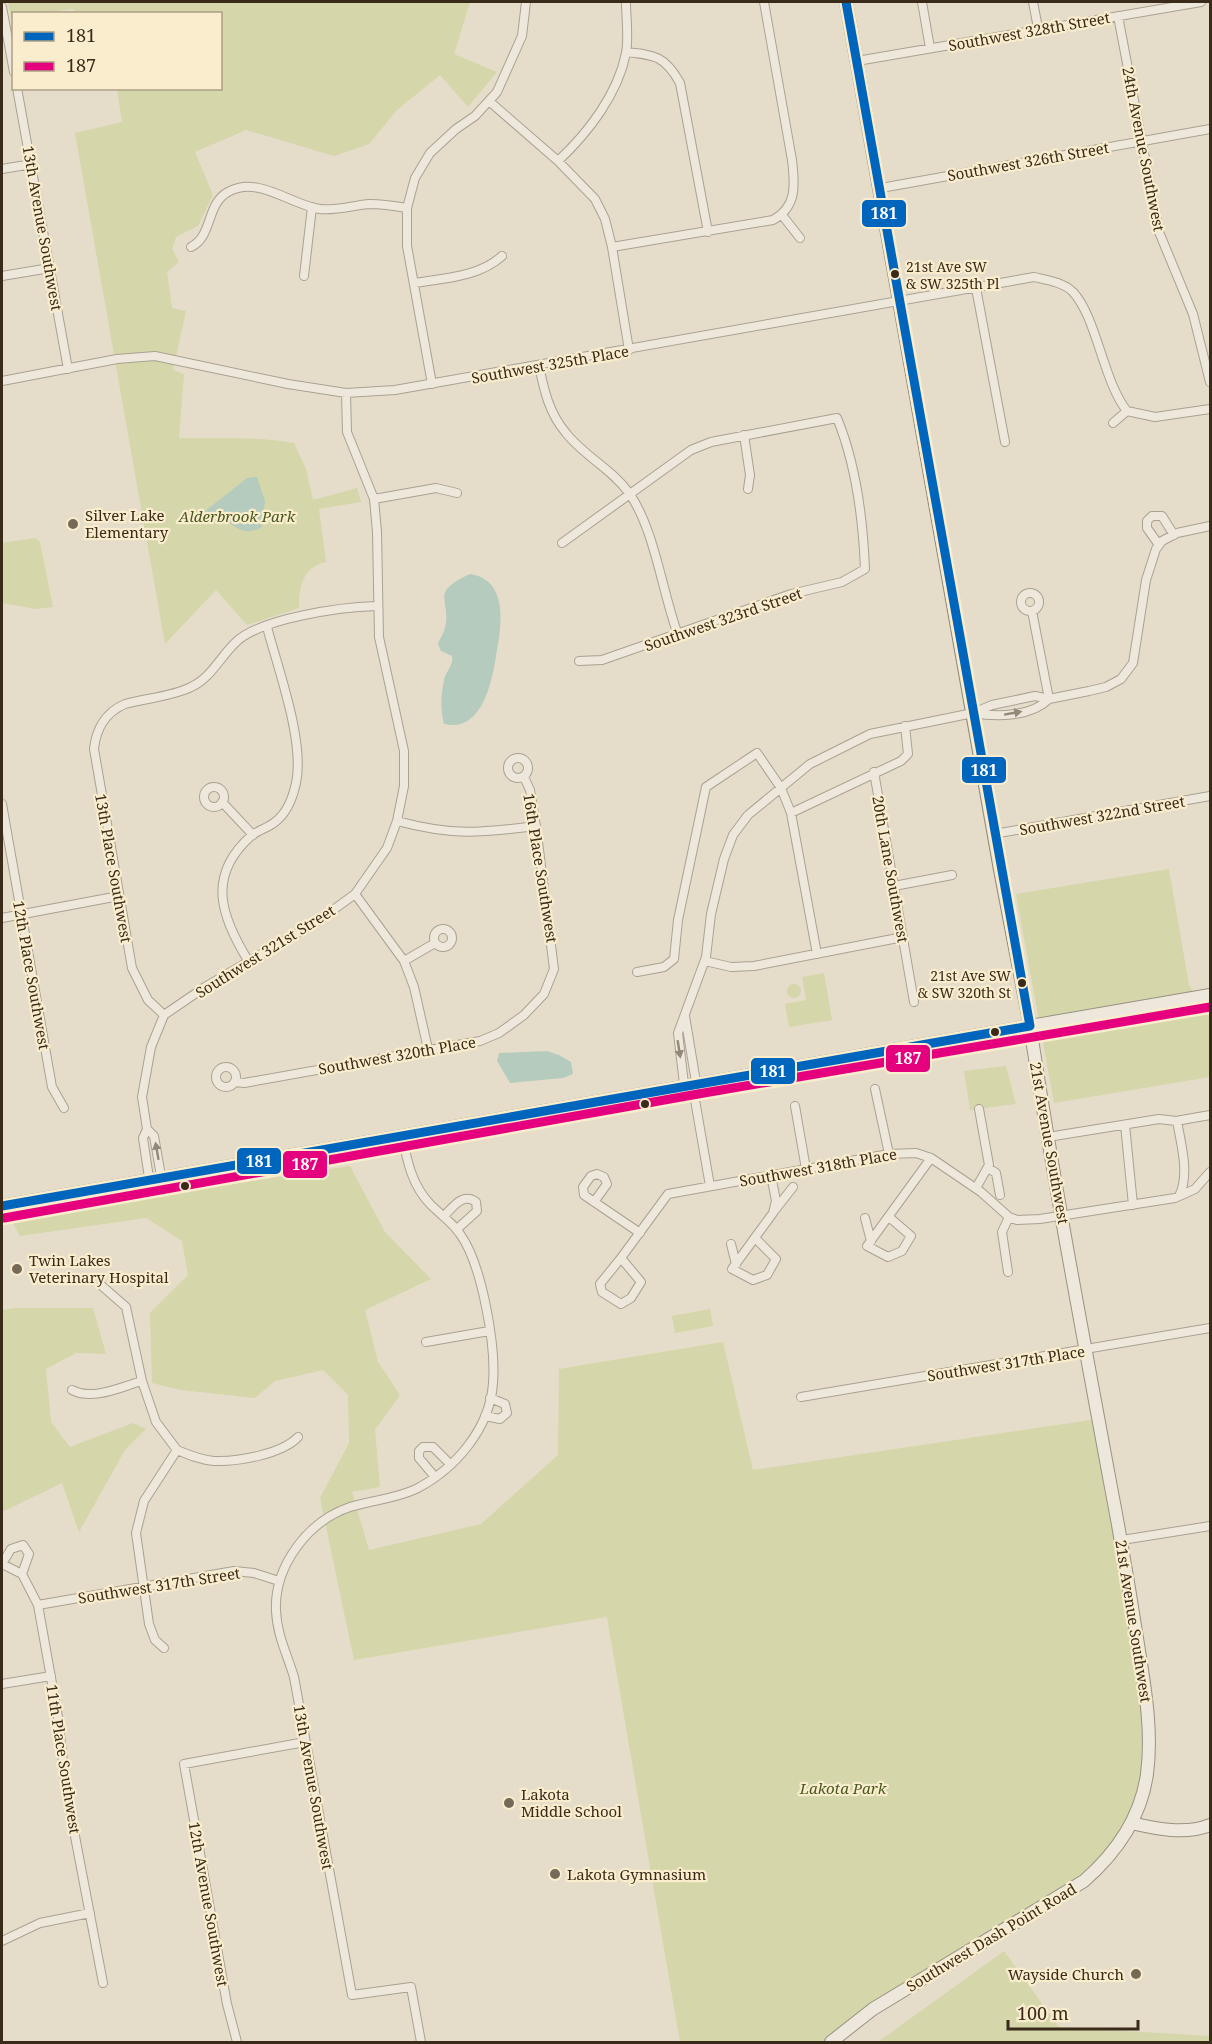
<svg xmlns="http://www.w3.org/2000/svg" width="1212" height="2044" font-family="'Noto Serif',serif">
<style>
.green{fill:#d5d6aa}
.water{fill:#b5cbbe}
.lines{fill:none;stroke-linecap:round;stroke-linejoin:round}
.minor-casing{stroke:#aaa193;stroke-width:10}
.secondary-casing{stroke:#9a9183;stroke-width:14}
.primary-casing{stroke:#8f8779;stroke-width:14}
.minor{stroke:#ede8db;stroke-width:8}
.secondary{stroke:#ede8db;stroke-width:12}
.primary{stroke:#e5decc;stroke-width:12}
.bus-1-casing{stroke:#f9edcd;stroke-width:14}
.bus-2-casing{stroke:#f9edcd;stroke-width:14}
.bus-1{stroke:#0065bd;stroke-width:9}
.bus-2{stroke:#e5007d;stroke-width:9}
.oneway{fill:#93897a}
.bus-dot{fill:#392a1a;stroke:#f9edcd;stroke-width:2}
.poi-dot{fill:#756957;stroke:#f9edcd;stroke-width:2}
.labels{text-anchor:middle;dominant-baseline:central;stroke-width:4.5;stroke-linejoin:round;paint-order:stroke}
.bus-label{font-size:14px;fill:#392a1a;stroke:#f9edcd;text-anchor:start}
.street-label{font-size:15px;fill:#392a1a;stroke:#f9edcd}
.poi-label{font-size:15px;fill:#392a1a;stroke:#f9edcd;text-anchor:start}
.park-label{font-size:15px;font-style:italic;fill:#49581f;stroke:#f9edcd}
.line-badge{stroke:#f9edcd;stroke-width:2}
.badge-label{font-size:16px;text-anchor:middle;font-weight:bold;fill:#fff}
</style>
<rect width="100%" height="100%" fill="#e5ddc9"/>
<path class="green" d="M8,2H470L454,54L497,72L468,107L440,75L397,110L369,144L334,156L246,130L195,152L213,195L198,226L176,237L172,249L179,262L167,272L172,308L186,311L173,370L184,374L179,438C217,439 256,436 294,443L306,469L313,500L357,488L361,502L319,509L326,562C302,567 299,588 299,608L247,625L216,590L165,644L75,133L122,122L117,89L220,88V14H78L73,9L42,13L14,14L11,18Z
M35,538L40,542L53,607L36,609L2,603V543Z
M1169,869L1189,985L1208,1012L1210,1027V1077L1054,1103L1016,894Z
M824,973L832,1020L789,1027L785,1004L806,1000L802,977Z
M787 991a7 7 0 1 1 14 0a7 7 0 1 1-14 0Z
M1006,1066L1016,1104L970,1110L964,1071Z
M350,1166L385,1232L431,1279L365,1310L378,1362L400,1395L375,1430L380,1487L352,1492L369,1550L481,1524L558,1455L559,1369L723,1342L753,1470L1098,1419L1148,1722L1139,1804L1101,1864L831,2042H680L607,1617L354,1660L320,1498L349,1443L348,1395L323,1370L275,1381L255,1398L181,1390L152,1383L150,1313L188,1275L182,1241L146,1218L20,1236L10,1218Z
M15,1308H93L106,1354L76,1353L46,1369L51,1422L70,1447L133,1423L146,1429L125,1450L79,1532L62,1483L2,1512V1310Z
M710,1309L713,1326L675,1333L672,1316Z
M1004,1951L1059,2027L1210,2036V2042H878Z"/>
<path class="water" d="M257,477L265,501L262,527C247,536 236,529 225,519L219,518L211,522L203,519L204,512L247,478Z
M470,574C510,580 501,628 496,656C492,682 482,733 444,724C440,709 441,695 444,680C446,671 454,665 452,656L441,651L438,644C439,639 443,635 444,631C454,600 426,594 470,574Z
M547,1051L559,1055L571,1062L573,1074L563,1078L510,1083L497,1061L499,1053Z"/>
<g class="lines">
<defs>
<path id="minor" d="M922,2L930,48
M1033,2L1038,28
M2,7L14,72
M1118,16L1159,232L1193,314L1210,382
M626,52C655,55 665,56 680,83L708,232
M857,61L1201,2
M17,88L68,369
M489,101L558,161L595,199L605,219L612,247L629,350
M558,161C588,133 618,94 626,53C629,37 626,18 626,2
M2,169L32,164
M881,188L1210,129
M782,215L800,238
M191,247C213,236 206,204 228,192C259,175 290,205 320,209C336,211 354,205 370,204C382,204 395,206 407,208
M612,247L773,220C797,207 795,185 792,160L764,2
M2,276L50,268
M304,276L312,207
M415,283C444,278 479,277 502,256
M976,288L1005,442
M539,366C544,390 549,413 566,433C584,456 612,469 629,493C654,528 662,590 677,632
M2,381L117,359L155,356L288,384L346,393L395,390L1034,277C1047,280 1063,282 1073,292C1097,318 1103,381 1127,411L1113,423
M432,384L407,246V208L415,178L430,153L456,129L475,116L497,92L522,36L526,2
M1127,411L1155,417L1210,409
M744,435L750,475L748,489
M374,499L436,488L457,493
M562,543L691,450L711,442L837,418C856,464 863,520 865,569L842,582L791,594L602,660L579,661
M1159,545L1147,528V521L1152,516H1162L1174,535
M1021 602a9 9 0 1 1 18 0a9 9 0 1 1-18 0Z
M1032,611L1049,699
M973,713C997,717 1031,717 1049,699
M508 768a10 10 0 1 1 20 0a10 10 0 1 1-20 0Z
M874,772L914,1002
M204 797a10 10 0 1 1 20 0a10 10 0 1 1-20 0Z
M222,802L253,835
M2,804L52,1087L64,1108
M791,813L901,761L908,754L905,726
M397,821C453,836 479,833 536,826
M994,834L1210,796
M894,886L952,875
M355,894L404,961L414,987L428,1049
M2,918L119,896
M434 938a9 9 0 1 1 18 0a9 9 0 1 1-18 0Z
M404,961L435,943
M705,961L731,967L754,966L903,937
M249,962C221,917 206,876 251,836C258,830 268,828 275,822C287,813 293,797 296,783C305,742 278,669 267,627
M637,972L664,967L674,959L678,920L706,787L757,753L781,788L791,813L817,954
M164,1015L205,987L318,921L355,894L387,848L397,821L404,786V751L379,637L377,532L374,499L347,432L346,393
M164,1015L148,1000L132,968L94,749C96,729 106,712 125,704C146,698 171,697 191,687C211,678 220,657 236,642C261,618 342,607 376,606
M685,1016L696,1082
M216 1077a10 10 0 1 1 20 0a10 10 0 1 1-20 0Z
M235,1082L244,1083L480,1041L499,1033L524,1015L544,994L554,969L536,826L530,790L524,777
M692,1083L710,1186
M684,1084L678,1033L706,957L711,914L724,859L733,835L748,815L810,764L870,734L973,713L992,705L1035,696L1049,699L1089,691L1106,687L1121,679L1133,663L1146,580L1156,549L1162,541L1177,533L1210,526
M875,1089L889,1154
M795,1106L806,1169
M1177,1121C1181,1144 1190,1175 1179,1196
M1125,1125L1133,1205
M147,1129L154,1136L161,1176
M402,1135C407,1161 412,1186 431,1205C441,1215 452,1222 460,1234C482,1264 496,1346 493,1383C490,1429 455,1469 416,1489C395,1499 372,1500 350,1507C308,1521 274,1566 276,1611C277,1635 287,1654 294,1677L352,1995L411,1987L421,2042
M1048,1137L1159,1119L1176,1121L1210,1115
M988,1168L996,1173L1000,1195
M149,1178L143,1138L147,1129L142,1097L151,1047L164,1015
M976,1188L989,1165L979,1109
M594,1202L607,1184L604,1177L597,1174L591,1176L583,1187L584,1195L640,1233
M775,1210L793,1187
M444,1216C453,1207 463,1192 476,1202L477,1211L457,1229
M889,1217L911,1236L902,1251L888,1257L867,1246L931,1158
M865,1218L871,1241
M755,1238L776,1259L767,1275L753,1280L732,1269L773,1213L776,1201L771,1175
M731,1244L736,1264
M621,1258L641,1282L631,1298L621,1304L602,1292L600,1284L621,1258L668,1194L889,1154L916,1153L931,1158L981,1192L1009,1217L1017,1220L1040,1219L1175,1198L1195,1189L1210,1172
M1008,1272L1002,1232L1009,1217
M102,1286L126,1307L142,1381L156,1422L177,1450L144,1501L136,1533L149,1624L155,1640L164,1648
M426,1342L489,1331
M72,1390C93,1401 120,1387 142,1381
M801,1397L1210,1328
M485,1416L500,1419L507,1413L505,1404L490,1398
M177,1450C189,1455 201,1460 214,1461C238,1462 282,1454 298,1437
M435,1477L419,1458V1451L423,1447H433L450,1464
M1122,1540L1210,1526
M2,1564L22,1574L38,1605L58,1717L66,1789L103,1983
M2,1564L11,1549L23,1545L29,1554L22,1574
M38,1605L234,1571L254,1573L279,1581
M2,1684L51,1676
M2,1941L40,1923L90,1913
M237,2042L227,2004L184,1764L305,1742"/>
<path id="secondary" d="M1131,1823C1157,1829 1185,1835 1210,1825
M831,2042L873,2009L1084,1881C1116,1853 1141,1817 1147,1774C1153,1729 1144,1683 1137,1638C1129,1586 1120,1534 1110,1482C1082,1330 1053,1178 1030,1026L1210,995"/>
<path id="primary" d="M2,1206L1030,1026L1000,870L846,2"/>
</defs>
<use href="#minor" class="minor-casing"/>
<use href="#secondary" class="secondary-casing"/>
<use href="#primary" class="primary-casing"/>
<use href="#minor" class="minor"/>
<use href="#secondary" class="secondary"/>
<use href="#primary" class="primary"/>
<defs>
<path id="bus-1" d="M846,2L1030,1026
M2,1206L1030,1026"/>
<path id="bus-2" d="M4,1218L698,1094L1210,1007"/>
</defs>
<use href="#bus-1" class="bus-1-casing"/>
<use href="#bus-2" class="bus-2-casing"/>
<use href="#bus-1" class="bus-1"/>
<use href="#bus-2" class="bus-2"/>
</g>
<defs><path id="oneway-solid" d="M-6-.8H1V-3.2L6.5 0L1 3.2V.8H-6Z" transform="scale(1.5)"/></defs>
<g class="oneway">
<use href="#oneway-solid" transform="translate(1013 713) rotate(-10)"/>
<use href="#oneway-solid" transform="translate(679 1049) rotate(81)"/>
<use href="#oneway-solid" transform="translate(157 1151) rotate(-100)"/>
</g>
<g class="bus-dot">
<circle cx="895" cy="274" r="5"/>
<circle cx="1022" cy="983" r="5"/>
<circle cx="995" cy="1032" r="5"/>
<circle cx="645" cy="1104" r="5"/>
<circle cx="185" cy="1186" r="5"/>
</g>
<g class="poi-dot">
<circle cx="73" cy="524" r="6"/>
<circle cx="17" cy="1269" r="6"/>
<circle cx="509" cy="1803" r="6"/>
<circle cx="555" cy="1874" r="6"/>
<circle cx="1136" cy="1974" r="6"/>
</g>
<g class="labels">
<g class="bus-label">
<text x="906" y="266">21st Ave SW<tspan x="906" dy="17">&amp; SW 325th Pl</tspan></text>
<text x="1011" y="975" text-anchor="end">21st Ave SW<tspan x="1011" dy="17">&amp; SW 320th St</tspan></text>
</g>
<g class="street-label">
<text transform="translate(1029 31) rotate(-10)">Southwest 328th Street</text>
<text transform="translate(1144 149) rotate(79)">24th Avenue Southwest</text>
<text transform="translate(1028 161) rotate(-10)">Southwest 326th Street</text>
<text transform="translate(43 228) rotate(80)">13th Avenue Southwest</text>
<text transform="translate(550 364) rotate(-10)">Southwest 325th Place</text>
<text transform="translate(723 619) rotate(-19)">Southwest 323rd Street</text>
<text transform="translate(1102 815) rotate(-10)">Southwest 322nd Street</text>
<text transform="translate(114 868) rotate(80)">13th Place Southwest</text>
<text transform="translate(541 868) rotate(81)">16th Place Southwest</text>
<text transform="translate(891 869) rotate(80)">20th Lane Southwest</text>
<text transform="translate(265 951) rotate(-32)">Southwest 321st Street</text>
<text transform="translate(32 975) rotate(80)">12th Place Southwest</text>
<text transform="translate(397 1055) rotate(-10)">Southwest 320th Place</text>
<text transform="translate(1050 1143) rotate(80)">21st Avenue Southwest</text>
<text transform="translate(818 1167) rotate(-10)">Southwest 318th Place</text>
<text transform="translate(1006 1363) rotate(-9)">Southwest 317th Place</text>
<text transform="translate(159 1585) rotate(-9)">Southwest 317th Street</text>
<text transform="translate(1134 1621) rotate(81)">21st Avenue Southwest</text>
<text transform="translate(64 1759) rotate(81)">11th Place Southwest</text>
<text transform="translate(314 1787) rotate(80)">13th Avenue Southwest</text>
<text transform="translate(209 1904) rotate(80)">12th Avenue Southwest</text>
<text transform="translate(991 1937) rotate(-31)">Southwest Dash Point Road</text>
</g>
<g class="poi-label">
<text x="85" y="515">Silver Lake<tspan x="85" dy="17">Elementary</tspan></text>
<text x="29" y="1260">Twin Lakes<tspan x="29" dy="17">Veterinary Hospital</tspan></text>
<text x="521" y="1794">Lakota<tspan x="521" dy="17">Middle School</tspan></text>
<text x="567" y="1874">Lakota Gymnasium</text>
<text x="1124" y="1974" text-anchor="end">Wayside Church</text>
</g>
<g class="park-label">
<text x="237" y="516">Alderbrook Park</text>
<text x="843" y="1788">Lakota Park</text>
</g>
</g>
<g class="line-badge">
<rect x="861" y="199" width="46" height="29" rx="6" fill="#0065bd"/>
<rect x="961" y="756" width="46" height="28" rx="6" fill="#0065bd"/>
<rect x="885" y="1044" width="46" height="29" rx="6" fill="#e5007d"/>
<rect x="750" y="1057" width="46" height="28" rx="6" fill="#0065bd"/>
<rect x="236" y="1147" width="46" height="28" rx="6" fill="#0065bd"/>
<rect x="282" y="1150" width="46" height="29" rx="6" fill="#e5007d"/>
</g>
<g class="badge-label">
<text x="884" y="219">181</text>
<text x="984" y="776">181</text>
<text x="908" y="1064">187</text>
<text x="773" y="1077">181</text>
<text x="259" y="1167">181</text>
<text x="305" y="1170">187</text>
</g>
<rect width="1212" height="2044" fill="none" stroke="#392a1a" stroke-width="6"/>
<rect x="12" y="12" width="210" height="78" fill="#f9edcd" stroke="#ac9f85" stroke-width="1.5"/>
<rect x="24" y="32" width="30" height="9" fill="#0065bd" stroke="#ac9f85" stroke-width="1.5"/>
<text x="66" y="42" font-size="18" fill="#392a1a">181</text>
<rect x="24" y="62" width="30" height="9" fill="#e5007d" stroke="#ac9f85" stroke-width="1.5"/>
<text x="66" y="72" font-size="18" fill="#392a1a">187</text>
<path d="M1008 2020v9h130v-9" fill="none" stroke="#392a1a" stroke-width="3"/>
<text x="1017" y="2020" font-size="18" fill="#392a1a" stroke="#f9edcd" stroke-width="4.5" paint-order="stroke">100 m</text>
</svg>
